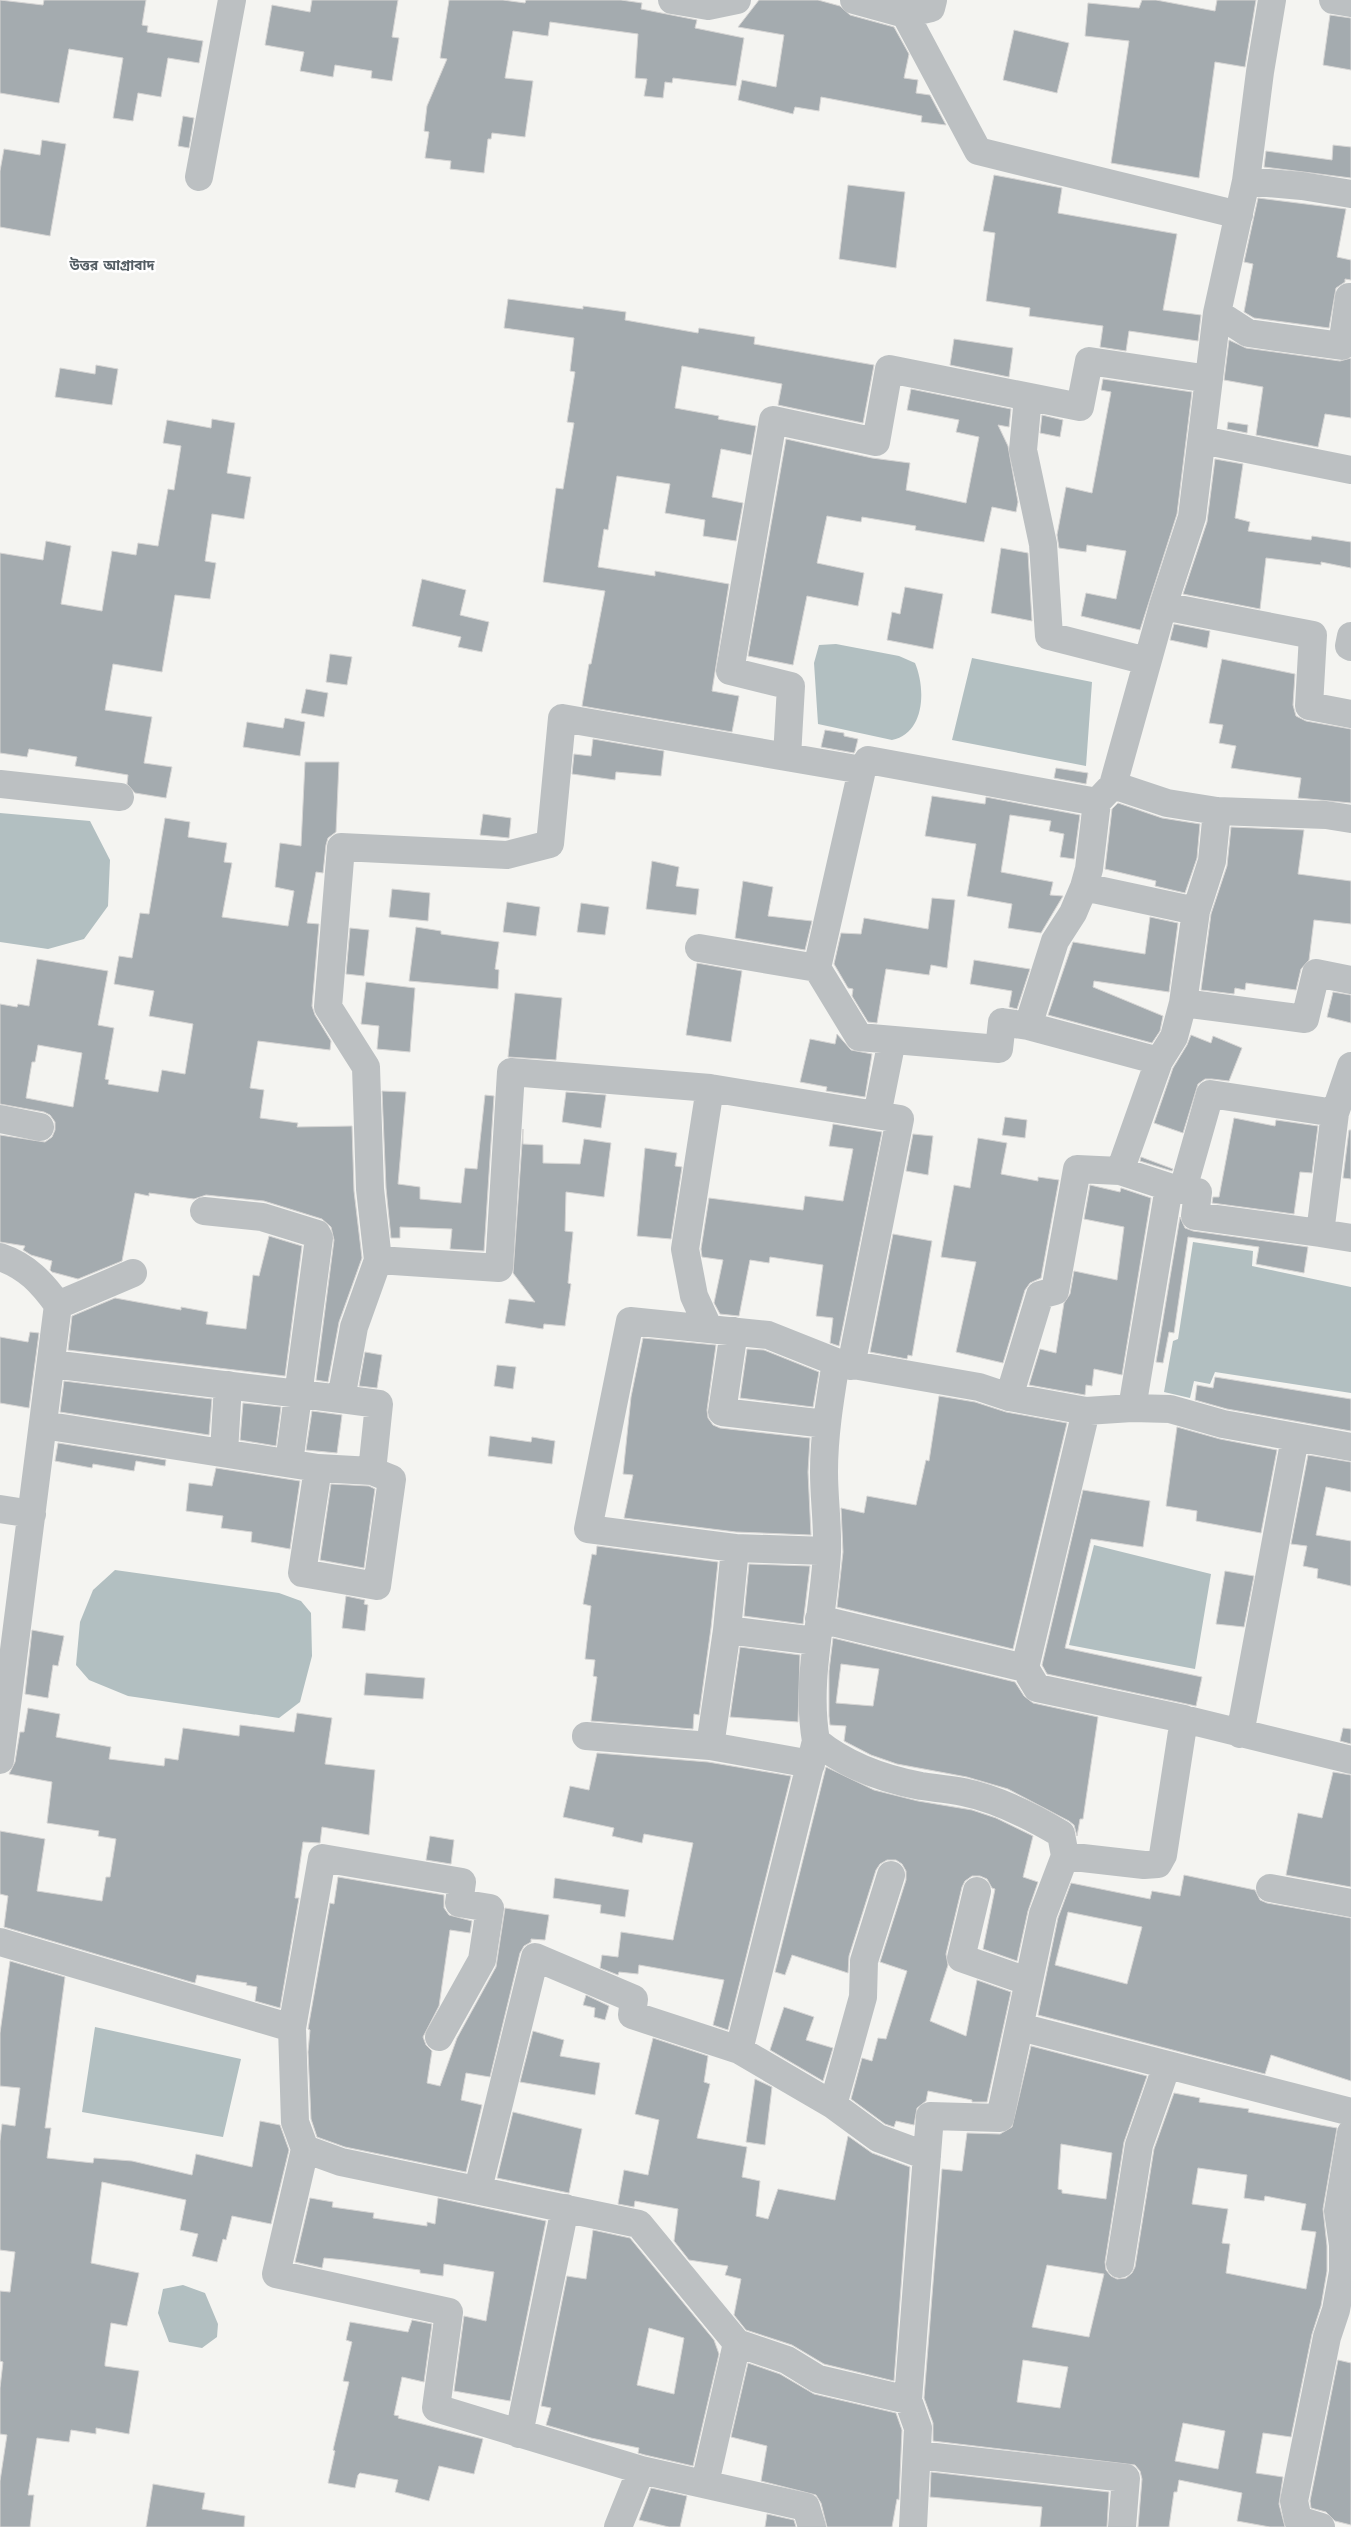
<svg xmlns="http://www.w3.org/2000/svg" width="1351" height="2527" font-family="'DejaVu Sans','Noto Sans Bengali',sans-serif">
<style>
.water{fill:#b2bfc1}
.building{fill:#a4abaf;stroke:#d6d5d4;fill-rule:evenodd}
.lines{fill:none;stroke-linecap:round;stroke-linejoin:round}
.minor{stroke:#bcc0c2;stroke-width:28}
.labels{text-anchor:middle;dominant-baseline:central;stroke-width:5;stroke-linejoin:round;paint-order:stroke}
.neighbourhood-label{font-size:14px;font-weight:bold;fill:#545e64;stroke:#fff}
</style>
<rect width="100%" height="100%" fill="#f4f4f1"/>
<path class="water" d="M836,644L899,656L915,663C926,689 925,733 892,740L818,724L814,663L819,645Z
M972,658L1092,682L1086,766L952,740Z
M0,813L90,821L110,860L108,906L84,939L48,949L0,942Z
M1193,1242L1253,1251L1252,1266L1351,1287V1393L1215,1372L1210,1384L1194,1381L1190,1398L1164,1392L1173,1341L1178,1339Z
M1094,1545L1211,1574L1195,1669L1069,1645Z
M115,1570L279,1593L301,1601L311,1613L312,1656L300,1702L279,1718L128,1696L89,1680L76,1665L80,1622L93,1590Z
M95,2027L241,2059L223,2137L82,2112Z
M183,2285L205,2293L218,2324L217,2337L202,2348L169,2342L158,2313L163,2289Z"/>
<path class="building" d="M0,0L43,5L44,0H146L142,25L148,26L147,32L203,41L199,63L168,58L161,97L138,93L133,121L113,118L123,58L69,49L59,103L0,93Z
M312,0H398L392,37L399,38L392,81L371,78L372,71L335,65L333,77L300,71L304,52L265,45L272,5L310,12Z
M449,0H503L525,3L526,0H621L642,3L641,9L697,20L695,28L744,38L736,86L673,78L672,83L665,82L663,98L644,96L647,79L635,78L638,34L550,22L548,36L513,31L505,78L533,81L525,137L492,133L491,139H488L484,173L450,169L451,161L425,158L429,132L424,131L427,106L447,59L440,58Z
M759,0H818L840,6L850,15L894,27L909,54L904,78L918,80L916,93L930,95L946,125L921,122L922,116L821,97L819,111L795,107L793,114L738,100L742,80L776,87L784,35L738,27Z
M1142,0H1156L1215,11L1217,0H1256L1245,67L1215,62L1199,178L1111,163L1129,41L1085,36L1088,3L1139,8Z
M1330,15L1351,18V70L1323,65Z
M1014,30L1069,43L1057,93L1003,80Z
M183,116L194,118L189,148L178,146Z
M42,140L66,144L50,236L0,227V171L4,149L40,155Z
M1333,145L1351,147V178L1264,167L1266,151L1332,160Z
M994,175L1062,188L1058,213L1177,234L1163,310L1201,315L1198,341L1129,331L1126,351L1100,347L1103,326L1029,316L1030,308L986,301L995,233L983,231Z
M848,185L905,192L896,268L839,259Z
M1258,198L1346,209L1337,257L1351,260V280L1345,279V282L1336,288L1329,328L1254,318L1244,312L1253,264L1244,262Z
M508,299L583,309V306L626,312L625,320L698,333L699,328L755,337L754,344L874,365L863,423L778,405L782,384L682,366L675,408L719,416L718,419L756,426L751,455L721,449L712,497L743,503L736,541L703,536L705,520L665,513L670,484L617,476L608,530L604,529L598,567L655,576V571L729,584L712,691L739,696L732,732L582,706L589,664H591L605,591L543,582L556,488L563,489L574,423L567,422L575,372L570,371L574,338L504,328Z
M954,339L1013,348L1009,377L950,365Z
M1229,340L1246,348L1340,361L1351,358V418L1325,414L1318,447L1256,435L1263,387L1224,380Z
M96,365L118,369L112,405L55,397L60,368L95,374Z
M1103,379L1192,392L1177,514L1140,630L1081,616L1086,593L1116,599L1126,551L1087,545L1086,552L1059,548L1057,535L1066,487L1092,493L1111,392L1101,390Z
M911,389L1011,409L1009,427L998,425L1008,446L1018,502L1016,512L992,507L984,542L915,530L916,526L862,517L861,522L827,516L817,563L864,573L858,606L807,596L793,665L748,656L786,439L872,458L910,463L906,490L966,503L979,437L956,432L959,420L907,410Z
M1042,415L1063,420L1060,437L1040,433Z
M212,419L235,423L227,473L251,477L244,519L212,514L205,561L216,563L210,599L175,595L162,672L113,664L105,710L152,717L144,763L172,767L166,798L135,793L127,784L128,775L75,766L77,757L29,749L27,757L0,753V553L43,560L46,541L71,546L61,604L102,611L112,551L136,555L138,543L158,546L168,489L174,490L181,446L163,443L167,420L211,428Z
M1228,422L1248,425L1247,433L1227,429Z
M1215,459L1243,464L1235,518L1250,522L1248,531L1311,540L1312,536L1351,542V568L1321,562V565L1266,558L1260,609L1183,594L1207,522Z
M1001,548L1028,553L1032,621L991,613Z
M422,579L466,590L460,615L489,622L482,652L458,647L461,637L412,626Z
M905,587L943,594L933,649L887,640L892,612L900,614Z
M1174,624L1210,631L1207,648L1170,640Z
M330,654L352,657L347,685L326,682Z
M1222,659L1295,674L1293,705L1296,716L1306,721L1351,729V803L1298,798L1301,778L1231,768L1236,746L1219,743L1223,725L1209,723Z
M306,689L328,693L324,717L301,713Z
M285,718L305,722L300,756L243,747L247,722L283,728Z
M825,730L844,733V736L858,739L855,751L854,753L821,747Z
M593,739L664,751L661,776L616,772L615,780L572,774L574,754L591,756Z
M305,762H339L336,832L328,838L326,845L323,873L316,872L307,923L319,924L312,1006L315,1015L331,1041L330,1050L258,1041L250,1088L264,1090L260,1118L298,1123L297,1127L352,1126L354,1191L362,1258L339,1322L328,1382L316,1380L334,1240L331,1227L322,1219L264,1201L206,1195L194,1199L149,1193V1196L135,1193L122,1261L78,1279L52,1272L50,1270L52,1261L31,1255L23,1250L25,1246L0,1242V1135L45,1142L52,1137L55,1130V1122L50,1115L44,1112L0,1104V1004L17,1007L18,1004L29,1006L37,959L108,971L98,1025L114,1028L105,1079L109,1080L108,1084L158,1092L162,1070L185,1074L193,1024L149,1016L154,991L114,984L119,956L132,958L140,913L149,914L165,818L190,822L188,837L227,843L224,862L232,863L222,917L288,926L294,891L275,887L280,843L301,846ZM38,1045L82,1053L73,1107L26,1098L32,1062H35Z
M1056,768L1088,773L1086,784L1054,778Z
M932,796L985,804L986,797L1080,815L1074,859L1060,857L1064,834L1049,831L1051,821L1010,815L1001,872L1053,882L1050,895L1063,896L1041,933L1008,928L1012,904L967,896L976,844L925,836Z
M1118,803L1162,818L1200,824L1197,858L1185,893L1155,886L1156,881L1105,869L1112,809Z
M483,814L511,818L509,838L480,835Z
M1231,827L1304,830L1298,874L1351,881V924L1314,920L1309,960L1301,969L1296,990L1246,983L1245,990L1235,988L1234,994L1201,990L1211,914L1227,866Z
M652,861L679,867L676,886L699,889L696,915L646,909Z
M743,881L773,887L768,916L812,921L805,950L735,938Z
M392,889L430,893L428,921L389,917Z
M932,898L955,900L947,968L931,965L929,975L886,969L877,1023L868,1022L852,996L853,989L848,988L834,964L841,933L861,934L864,918L928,929Z
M507,902L540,907L536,936L503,932Z
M581,903L609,907L605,935L577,932Z
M1150,917L1178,923L1169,992L1094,981L1093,987L1163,1016L1160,1031L1152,1043L1048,1015L1073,942L1145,954Z
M416,927L441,931V934L499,942L495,969L499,970L498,989L409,981Z
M350,928L369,930L364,976L346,974Z
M974,960L1030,969L1017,1009L1009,1007L1012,991L970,984Z
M697,963L742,971L731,1042L686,1035Z
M366,982L415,988L410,1052L377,1049L379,1026L361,1024Z
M1333,992L1351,995V1023L1327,1017Z
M515,993L562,998L556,1060L508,1057Z
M837,1034L851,1050L872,1054L865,1097L826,1091L827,1087L800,1082L810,1039L835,1044Z
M1191,1035L1211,1043L1213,1036L1242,1048L1229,1081L1212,1079H1205L1198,1084L1183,1133L1154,1123L1173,1068L1187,1045Z
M382,1091L406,1092L398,1184L420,1187V1199L461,1203L465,1168L477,1169L485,1095L494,1096L484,1251L450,1249L452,1229L400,1227V1238H391L386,1188Z
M566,1092L606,1095L601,1128L562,1122Z
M1005,1117L1027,1120L1025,1138L1002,1135Z
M1234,1118L1275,1126L1276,1120L1318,1126L1312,1173L1300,1172L1294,1214L1212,1203L1213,1197H1219Z
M833,1124L882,1132L839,1346L830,1343L833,1318L816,1316L823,1265L770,1257L769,1263L750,1260L739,1316L720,1314L714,1303L723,1260L702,1257L701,1249L709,1198L803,1210L805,1196L843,1201L853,1149L829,1146Z
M523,1129V1144L543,1145V1163L580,1164L584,1139L611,1143L604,1197L566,1192L565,1231L573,1232L568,1283L571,1284L565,1326L544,1324L543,1329L505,1323L509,1299L535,1302L513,1273Z
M1349,1130H1351V1179L1343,1178Z
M913,1134L933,1136L928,1175L906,1171Z
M978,1138L1007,1143L1001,1174L1038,1181V1177L1059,1180L1041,1278L1030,1283L1025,1290L1003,1363L956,1352L976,1262L941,1257L954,1185L970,1188Z
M645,1148L677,1153L675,1166L682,1167L671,1239L637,1236Z
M1141,1157L1173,1169L1172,1171L1140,1161Z
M1090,1185L1120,1192L1121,1188L1151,1198L1122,1375L1094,1369L1092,1386L1086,1385L1085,1395L1029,1385L1040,1349L1056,1353L1064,1303L1070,1294L1074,1271L1117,1280L1124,1227L1084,1219Z
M1180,1217L1185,1228L1193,1231L1308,1247L1304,1273L1256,1264L1259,1247L1188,1237L1174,1333L1169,1332L1163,1363L1156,1362Z
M893,1234L932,1241L912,1356L908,1355L907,1359L870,1352Z
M269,1236L302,1246L285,1376L68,1350L72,1316L115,1298L181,1310V1307L208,1312L206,1324L246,1329L253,1275L259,1276Z
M30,1332L39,1333L29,1408L0,1403V1337L28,1342Z
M643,1338L716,1345L707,1410L708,1418L713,1425L720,1428L810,1438L808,1472L811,1535L736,1532L624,1518L633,1475L623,1474L631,1397Z
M747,1349L764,1350L819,1372L813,1407L740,1398Z
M365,1352L382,1355L377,1388L359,1386Z
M497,1365L516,1367L513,1389L494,1386Z
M1215,1377L1351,1399V1431L1227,1409L1195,1400L1197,1385L1213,1388Z
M64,1381L212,1399L209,1435L60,1412Z
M939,1396L975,1402L1006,1412L1067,1423L1013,1649L837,1607L843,1552L841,1508L864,1513L867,1496L916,1505L926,1460L929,1461Z
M243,1403L281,1407L276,1446L240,1440Z
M312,1411L342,1415L337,1453L306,1450Z
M1177,1427L1220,1439L1277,1450L1261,1533L1196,1521L1197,1511L1166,1506Z
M490,1436L531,1442L532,1437L555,1441L552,1464L488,1456Z
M58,1443L166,1460L165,1466L136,1461L134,1471L93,1464L92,1468L55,1461Z
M1308,1455L1351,1462V1492L1326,1487L1316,1535L1351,1541V1586L1317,1578L1318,1569L1303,1566L1307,1546L1291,1544Z
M216,1468L300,1481L290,1549L251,1542L252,1532L221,1528L223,1516L186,1511L189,1483L212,1486Z
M331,1484L369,1486L375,1489L364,1568L320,1560Z
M1083,1490L1150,1501L1143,1547L1091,1539L1065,1648L1202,1677L1196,1706L1047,1674L1042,1665Z
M597,1546L718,1562L711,1628L699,1715L694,1714L693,1729L591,1721L597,1677L593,1676L595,1660L585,1659L591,1606L583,1604L592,1554L596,1555Z
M749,1564L810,1566L803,1624L744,1616Z
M1225,1571L1254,1576L1244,1627L1216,1624Z
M346,1596L365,1600L364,1604L368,1605L365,1631L342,1628Z
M32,1630L64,1636L58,1666L53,1665L48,1698L25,1694Z
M833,1638L1015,1682L1024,1696L1033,1703L1098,1717L1083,1819H1080L1077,1836L1074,1825L1069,1821L1008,1789L967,1777L897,1764L871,1755L844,1741L846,1726L830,1725L829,1716V1671ZM841,1664L879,1669L873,1706L836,1703Z
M740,1647L800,1655L798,1722L730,1717Z
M366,1673L425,1678L423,1699L364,1695Z
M28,1708L60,1714L56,1737L111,1747L109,1759L164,1766L165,1758L178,1760L183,1728L239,1736L240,1725L294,1732L297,1713L332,1718L325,1764L375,1770L369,1835L322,1827L320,1843L303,1842L295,1898H299L280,2008L255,2001L257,1987L246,1985L247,1983L197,1975L195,1983L191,1982L4,1927L8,1896L0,1894V1831L45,1839L37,1891L102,1901L106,1877H110L116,1839L98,1836L99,1831L47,1823L52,1782L9,1774L15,1762L20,1732H24Z
M1343,1728L1351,1729V1744L1340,1741Z
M597,1753L708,1762L791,1776L728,2030L713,2025L724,1980L639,1965L638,1974L619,1972L618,1975L600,1968L602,1955L618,1957L621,1932L673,1940L693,1843L644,1834L642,1843L612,1836L614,1828L563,1817L570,1786L589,1790Z
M826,1767L874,1790L918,1801L972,1810L996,1818L1033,1836L1023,1877L1038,1882L1028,1911L1017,1961L983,1949L995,1889L992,1888L987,1879L980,1876H972L965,1881L962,1887L946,1954L948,1965L930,2021L966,2036L977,1980L1011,1992L987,2102H972V2100L928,2091L926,2101L917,2108L914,2125L896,2121L894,2127L885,2124L851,2099L862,2058L872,2061L878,2038L886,2039L907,1971L880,1962L906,1880V1871L902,1864L896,1860H887L880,1864L876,1870L849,1956L848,1973L792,1955L785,1975L775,1972Z
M1333,1772L1351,1775V1887L1286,1875L1298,1813L1322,1818Z
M430,1836L454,1840L451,1864L426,1860Z
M1184,1875L1255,1890L1260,1900L1267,1903L1351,1918V2081L1271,2055L1265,2074L1038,2015L1058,1918L1071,1883L1150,1899L1152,1891L1180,1896ZM1068,1912L1142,1927L1127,1984L1055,1965Z
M338,1877L444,1895V1908L449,1915L472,1921L470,1933L450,1930L439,2006L423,2037L426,2045L432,2051L427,2083L440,2086L457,2038L496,1967L505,1908L549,1915L545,1940L531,1939V1942L524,1946L520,1953L490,2077L466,2073L461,2100L482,2105L466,2172L345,2147L317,2137L311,2119L308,2052L310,2030L308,2029L330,1903L334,1904Z
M555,1878L629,1890L625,1917L600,1913L601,1905L553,1898Z
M10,1961L65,1977L45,2128H51L47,2158L93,2163L94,2158L132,2161L192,2175L196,2154L252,2167L260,2121L280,2125L289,2150L271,2224L232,2216L226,2240L223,2239L217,2262L192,2256L198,2234L180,2230L186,2200L102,2182L91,2263L139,2273L127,2326L111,2323L105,2363V2366L139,2371L129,2434L96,2428V2434L71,2430L69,2442L37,2438L28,2495H34L30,2527H0V2481L7,2435L0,2434V2388L3,2362L0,2361V2291L10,2292L15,2252L0,2250V2141L2,2124L15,2126L20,2088L0,2086V2033Z
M586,1995L609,2006L605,2020L594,2017L595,2008L583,2005Z
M784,2007L814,2017L806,2040L833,2048L823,2081L770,2050Z
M533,2031L564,2040L560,2056L600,2063L595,2095L520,2082Z
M653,2038L708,2056L704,2082L710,2084L697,2138L747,2147L742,2177L760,2181L756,2216L768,2219L778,2189L835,2200L848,2136L872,2153L910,2167L894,2381L824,2364L792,2345L746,2330L734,2315L741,2279L725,2275L728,2266L689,2260L674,2241L678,2209L635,2201L634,2207L618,2204L624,2170L648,2175L659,2120L635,2114Z
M1031,2046L1147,2076L1124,2142L1105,2262L1106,2270L1111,2276L1117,2279L1126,2278L1132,2273L1135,2267L1154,2149L1174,2093L1200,2098L1199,2102L1249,2109L1248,2112L1337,2128L1323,2209L1327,2246V2271L1321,2306L1312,2334L1291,2437L1263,2433L1256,2473L1283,2477L1279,2504L1285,2527H1270L1237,2521L1242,2493L1179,2480L1177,2492H1174L1169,2527H1138L1142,2479L1140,2471L1135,2465L933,2441V2423L924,2398L942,2169L962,2171L967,2133L1000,2134L1012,2127ZM1061,2144L1112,2153L1106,2199L1062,2193V2190L1058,2189ZM1198,2168L1247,2175L1244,2198L1264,2201L1265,2196L1306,2204L1301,2230L1316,2232L1306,2289L1226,2273L1230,2244L1222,2243L1228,2209L1192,2204ZM1047,2265L1104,2274L1089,2337L1032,2327ZM1023,2360L1068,2367L1060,2408L1017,2402ZM1183,2423L1225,2431L1218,2469L1175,2461Z
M755,2079L772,2087L765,2145L746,2142Z
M513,2112L582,2129L569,2193L497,2178Z
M310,2198L333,2202L332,2207L374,2213L373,2218L427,2226V2222L435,2224L438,2198L546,2221L510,2401L454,2391L464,2316L486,2321L494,2272L444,2264L443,2276L420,2273V2270L345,2260L324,2258L322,2268L295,2262Z
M593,2230L630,2238L714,2340L719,2354L693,2466L645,2455L638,2453L639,2448L591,2438L546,2425L551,2408L541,2406L567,2276L586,2279ZM649,2328L684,2338L674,2394L637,2385Z
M412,2320L432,2324L424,2382L402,2377L394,2415L399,2416L398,2418L483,2439L474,2474L439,2466L429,2501L395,2492L398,2480L360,2473L358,2475L355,2488L328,2483L335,2451L333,2450L349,2382L343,2381L352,2342L346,2340L350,2322L408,2332Z
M1338,2360L1351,2363V2525L1335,2521L1326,2512L1311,2508L1310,2501Z
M748,2363L780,2374L814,2394L896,2413L902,2430L899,2500L897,2499L892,2527H827L821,2503L816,2495L761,2481L767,2446L731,2437Z
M931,2472L1109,2492L1107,2527H1040L1042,2507L930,2497Z
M153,2484L205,2493L202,2509L245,2516L244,2527H146Z
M651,2488L687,2496L680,2527H669L639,2520Z
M767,2514L794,2520L796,2527H765Z"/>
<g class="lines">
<path class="minor" d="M672,0L708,6L737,0
M854,0L905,14L931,8L933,0
M1272,0L1260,72L1246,181L1302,186L1351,194
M1333,0L1351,3
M905,14L978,151L1239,215
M199,177L232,0
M1217,313L1248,333L1342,346L1349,297H1351
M1028,397L1023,450L1043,544L1049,636L1147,661
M1202,440L1351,470
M1163,606L1313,635L1309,706L1351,714
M1351,636L1349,646L1351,647
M787,757L791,686L730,671L773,420L876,442L889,369L1080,407L1089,361L1209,379
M862,770L817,968L859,1037L999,1049L1002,1022L1028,1026L1055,941L1073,913L1084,887L1089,869L1097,802L1113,785L1163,606L1192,517L1217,313L1246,181
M0,784L120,797
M1113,785L1167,803L1217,811L1326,815L1351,819
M1084,887L1196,911
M699,948L817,968
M1183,1003L1305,1019L1316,973L1351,980
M1028,1026L1159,1061L1174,1037L1183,1003L1196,911L1212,861L1217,811
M710,1088L900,1119L851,1366
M877,1115L892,1040
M0,1119L40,1127
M1120,1171L1169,1187L1132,1408
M1169,1187L1198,1192L1195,1216L1320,1233L1335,1113L1351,1066
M1183,1189L1210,1094L1335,1113
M204,1211L262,1217L317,1234L319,1238L289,1463
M1320,1233L1351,1238
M0,1257C27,1266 42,1283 58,1305L0,1760
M378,1260L499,1268L511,1072L710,1088L685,1249L694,1296L709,1329
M58,1305L133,1273
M734,1331L722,1412L826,1424
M51,1364L341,1399L354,1327L378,1260L370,1189L366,1067L328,1007L341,847L507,855L550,844L562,718L862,770L868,760L1097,802
M1009,1397L1040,1295L1055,1291L1077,1169L1120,1171L1159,1061
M43,1425L318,1468L302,1573L377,1586L392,1479L372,1471L379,1404L341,1399
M224,1452L228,1385
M318,1468L372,1471
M0,1509L32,1514
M735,1548L588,1529L630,1321L768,1335L836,1362
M819,1619L1025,1668L1086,1411
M727,1630L735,1548L827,1551
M1025,1668L1037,1688L1184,1719L1163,1855L1158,1864L1144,1865L1065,1856
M1184,1719L1351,1760
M1240,1734L1295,1438
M586,1736L710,1746
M811,1764L710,1746L727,1630L816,1641
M1270,1888L1351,1903
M977,1891L961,1958L1027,1981
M0,1942L292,2028
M1020,2027L1351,2112
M439,2037L482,1960L490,1908L459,1903L462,1882L322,1858L292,2028L295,2122L305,2149L341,2162L639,2224L737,2343L787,2360L818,2379L908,2400
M739,2050L833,2105L863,1997L864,1961L891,1875
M833,2105L878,2138L927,2156
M305,2149L276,2274L449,2312L436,2408L641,2470L806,2507L812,2527
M478,2189L535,1957L634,1999L632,2015L739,2050L816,1741
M1120,2264L1139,2145L1167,2065
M519,2434L565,2208
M917,2455L1126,2478L1122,2527
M705,2483L737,2343
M618,2527L641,2470
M913,2527L918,2428L908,2400L930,2116L1000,2118L1043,1914L1065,1856L1061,1834C1031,1816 998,1799 963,1792C949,1789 935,1788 921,1786C884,1779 845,1765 816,1741C805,1678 824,1615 827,1552C828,1525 824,1499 824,1472C824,1435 830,1399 836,1362L979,1387L1009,1397L1086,1411L1132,1408L1170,1409L1223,1424L1351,1447
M1321,2527L1298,2520L1294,2501L1327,2337L1336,2310L1343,2272V2245L1338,2211L1351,2133"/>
</g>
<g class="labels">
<g class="neighbourhood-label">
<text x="112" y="265">উত্তর আগ্রাবাদ</text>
</g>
</g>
</svg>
